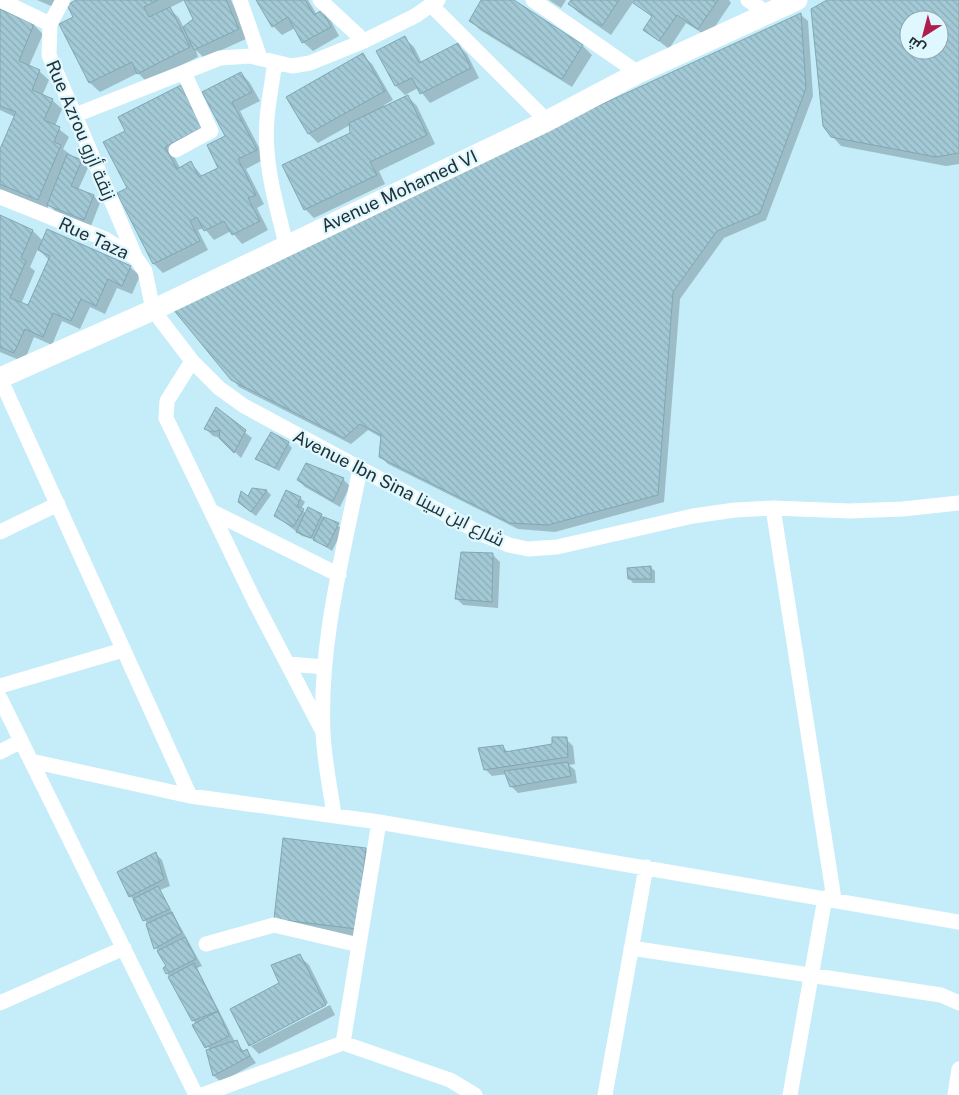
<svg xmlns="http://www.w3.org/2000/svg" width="959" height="1095" font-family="'Public Sans',Cairo,sans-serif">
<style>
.shadow{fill:#0003;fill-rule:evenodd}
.building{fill:url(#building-back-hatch);stroke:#81a7b3;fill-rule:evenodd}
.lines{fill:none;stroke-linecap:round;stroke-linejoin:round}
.street{stroke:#fff;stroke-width:15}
.secondary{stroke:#fff;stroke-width:21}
.labels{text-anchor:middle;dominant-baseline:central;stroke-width:4.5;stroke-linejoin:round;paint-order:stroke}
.street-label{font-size:18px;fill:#1f2f34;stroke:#dff7fe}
</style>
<defs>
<pattern id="building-back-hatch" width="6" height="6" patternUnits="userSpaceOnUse" patternTransform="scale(1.25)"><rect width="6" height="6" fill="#a2c9d5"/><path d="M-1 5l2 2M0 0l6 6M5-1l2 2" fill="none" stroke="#8badb7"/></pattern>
</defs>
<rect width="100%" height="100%" fill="#c4ecf9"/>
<path class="shadow" d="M37,0H60L56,8Z
M79,0H231L248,38L204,58L196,50L198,57L147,82L138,73L100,92L90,83L61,25L74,18ZM185,0L195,19L184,28L179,18L169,8Z
M258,0H308L317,15L322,12L331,21L339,36L313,51L303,42L295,28L282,35L273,26Z
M483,0H511L583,46L592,55L572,87L480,30L470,20Z
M549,0H566L561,8Z
M572,0H729L731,3L708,37L686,23L669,49L645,30L653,18L634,1L611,35L579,13L569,4Z
M829,0H959V164L946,166L841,146L832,136ZM909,20H939V50H909Z
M0,11L34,25L43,34L29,66L39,71L49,80L42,96L52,100L62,109L55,126L69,137L63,149L88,168L78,190L94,196L100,203L91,226L55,211L49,205L47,209L0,189V152L15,117L0,110Z
M801,15L808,21L813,96L766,220L724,238L680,299L664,502L555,532L518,529L388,464L381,457L382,438L368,430L351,444L239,387L170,304Z
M404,38L414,47L422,63L458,45L467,54L479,78L430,103L418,88L405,95L396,86Z
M363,55L372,64L393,100L384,105L385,107L407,96L417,106L435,144L379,171L385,184L314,218L305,209L352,133L350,125L318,143L309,134L288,97Z
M241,73L250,83L260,101L240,111L265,159L246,169L264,204L257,208L268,230L242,244L231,231L214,240L204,228L198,230L208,250L163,273L154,264L119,193L128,188L127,132L180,87L190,96L211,137L174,156L180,168L191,163L203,177L220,168L226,137L204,92Z
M0,216L33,231L43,241L130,267L140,276L132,294L117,288L105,314L90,307L80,329L62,321L52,345L34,337L24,362L0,352ZM38,249L49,260L28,307L21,304L35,271L30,267Z
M216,409L252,438L241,458L221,438L213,436L206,429Z
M288,443L292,448L279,471L257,459Z
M343,479L350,486L340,507L305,487L298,480Z
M252,489L267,491L271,495L256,516L243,506Z
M300,498L305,502L301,509L306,513L321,515L343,529L332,551L316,540L302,536L276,516Z
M493,555L500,562L498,608L463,605L456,598Z
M650,567L655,571V583H633L629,578Z
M566,739L573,746L575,764L569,765L575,770L577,783L518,793L511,786L507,774L492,776L485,769L502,746L509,753L553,745Z
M366,850L375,859L366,938L284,928L275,919Z
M156,854L162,860L170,886L160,890L202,966L197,968L235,1042L245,1052L247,1050L256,1063L221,1082L214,1076L208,1051L210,1050L167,973L168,966L156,948L147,924L136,902L130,896Z
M299,956L309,965L328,1003L251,1043V1046L330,1005L335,1015L259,1054L250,1045L281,984Z"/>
<path class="building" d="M76,0H158L144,7L149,17L170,7L190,47L137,74L132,62L89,83L59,24L73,17L67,5Z
M184,0H226L239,29L194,50L183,27L193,19Z
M256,0H305L314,15L322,10L331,27L302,43L288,17L272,27Z
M481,0H514L583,45L562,79L469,21Z
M571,0H619L602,26L568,4Z
M635,0H718L698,29L677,15L659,41L643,30L652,16L633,3Z
M827,0H959V153L936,157L831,137L823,126L811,9ZM909,20H939V50H909Z
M0,9L34,24L19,61L40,70L32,90L53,99L44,120L60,127L54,142L61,145L38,200L0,184V149L16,112L0,106Z
M801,13L806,88L760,213L717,231L673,292L658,495L548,525L510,523L379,457L381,435L360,424L344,438L231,380L168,303Z
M405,36L419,63L458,43L471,68L420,94L412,78L395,86L376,51Z
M363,53L385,91L308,134L286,97Z
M241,72L252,92L232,102L257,150L238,159L256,195L248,198L260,221L232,235L224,221L204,231L197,217L190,221L200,241L153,264L117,193L127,188L103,142L125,131L118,117L181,85L202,128L165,147L177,169L191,161L199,177L218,168L207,145L225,136L202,92Z
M408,95L427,135L370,162L377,175L304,210L282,165L350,133L349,123Z
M67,154L82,160L71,186L94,195L84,220L47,205Z
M0,215L33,230L21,258L26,261L10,298L28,305L50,256L38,250L47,229L131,266L122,286L108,279L96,306L81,299L71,321L53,313L43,337L25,329L14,353L0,347Z
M216,407L246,430L234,453L219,438L220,430L212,432L204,429Z
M271,432L289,442L275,468L255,459Z
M306,463L344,478L333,501L297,480Z
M252,488L267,490L251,512L238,502L241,491L248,496Z
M286,490L301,497L297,506L304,509L293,527L274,516Z
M308,507L322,514L311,538L296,532Z
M324,517L339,523L327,547L313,540Z
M461,552L493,553L492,602L455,599Z
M651,566V579H628L627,568Z
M552,737H567L568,757L484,770L478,748L503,745L505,752L552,744Z
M568,762L571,776L510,787L504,771Z
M283,838L366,848L357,929L274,919Z
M156,852L164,879L129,897L117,872Z
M158,886L170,909L143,921L133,899Z
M172,912L182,933L154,949L146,924Z
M185,937L196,959L166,974L163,968L166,966L157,951Z
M300,954L326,1005L249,1046L230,1009L279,983L271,965Z
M194,963L218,1011L192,1021L168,977Z
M218,1011L229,1036L205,1048L192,1025Z
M237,1040L242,1052L247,1049L250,1056L213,1076L206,1050Z"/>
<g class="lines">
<path class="street" d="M0,0L50,24
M63,0L50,24L49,55L135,256
M240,0L260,58
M320,0L364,41L415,16L438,0
M533,0L638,73
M748,0L767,13
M432,6L547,121
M275,62C271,91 264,121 267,150C269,182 279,214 286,245
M73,116L220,58L250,56L292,66L310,63L364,41
M176,150L211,131L184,73
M0,197L105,239L136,258L145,271L153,310L192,361L219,388L244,406L484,535L509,545L528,549L557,547L693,516L735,510L773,508L849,511L903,509L959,503
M192,361L167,401L166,418L254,600L323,732
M0,378L190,796
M773,508L834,899
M211,511L339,575
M0,532L58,504
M288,664L325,667
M0,686L123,650
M0,698L31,761L190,796L379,822L959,922
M0,752L21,741
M31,761L196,1095
M334,815C330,787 324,759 323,732C319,644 343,554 360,469
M379,822L343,1043L450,1080L475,1095
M206,944L274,925L359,945
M631,948L941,995L959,1003
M0,1003L124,948
M202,1095L343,1043
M605,1095L646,867
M790,1095L825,898
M955,1095L959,1069"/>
<path class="secondary" d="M0,378L153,310L547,121L638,73L797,0"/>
</g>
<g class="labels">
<g class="street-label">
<text transform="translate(81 130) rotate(67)">Rue Azrou زنقة أزرو</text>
<text transform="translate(399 191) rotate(-25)">Avenue Mohamed VI</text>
<text transform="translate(94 238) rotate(25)">Rue Taza</text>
<text transform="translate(399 488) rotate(27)">Avenue Ibn Sina شارع ابن سينا</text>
</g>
</g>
<g transform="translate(924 35) rotate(216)"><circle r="24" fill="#dff7fe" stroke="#92a7ad"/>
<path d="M0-4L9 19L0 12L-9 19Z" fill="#af1d4c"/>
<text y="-8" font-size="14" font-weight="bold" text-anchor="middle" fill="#1f2f34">ش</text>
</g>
</svg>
